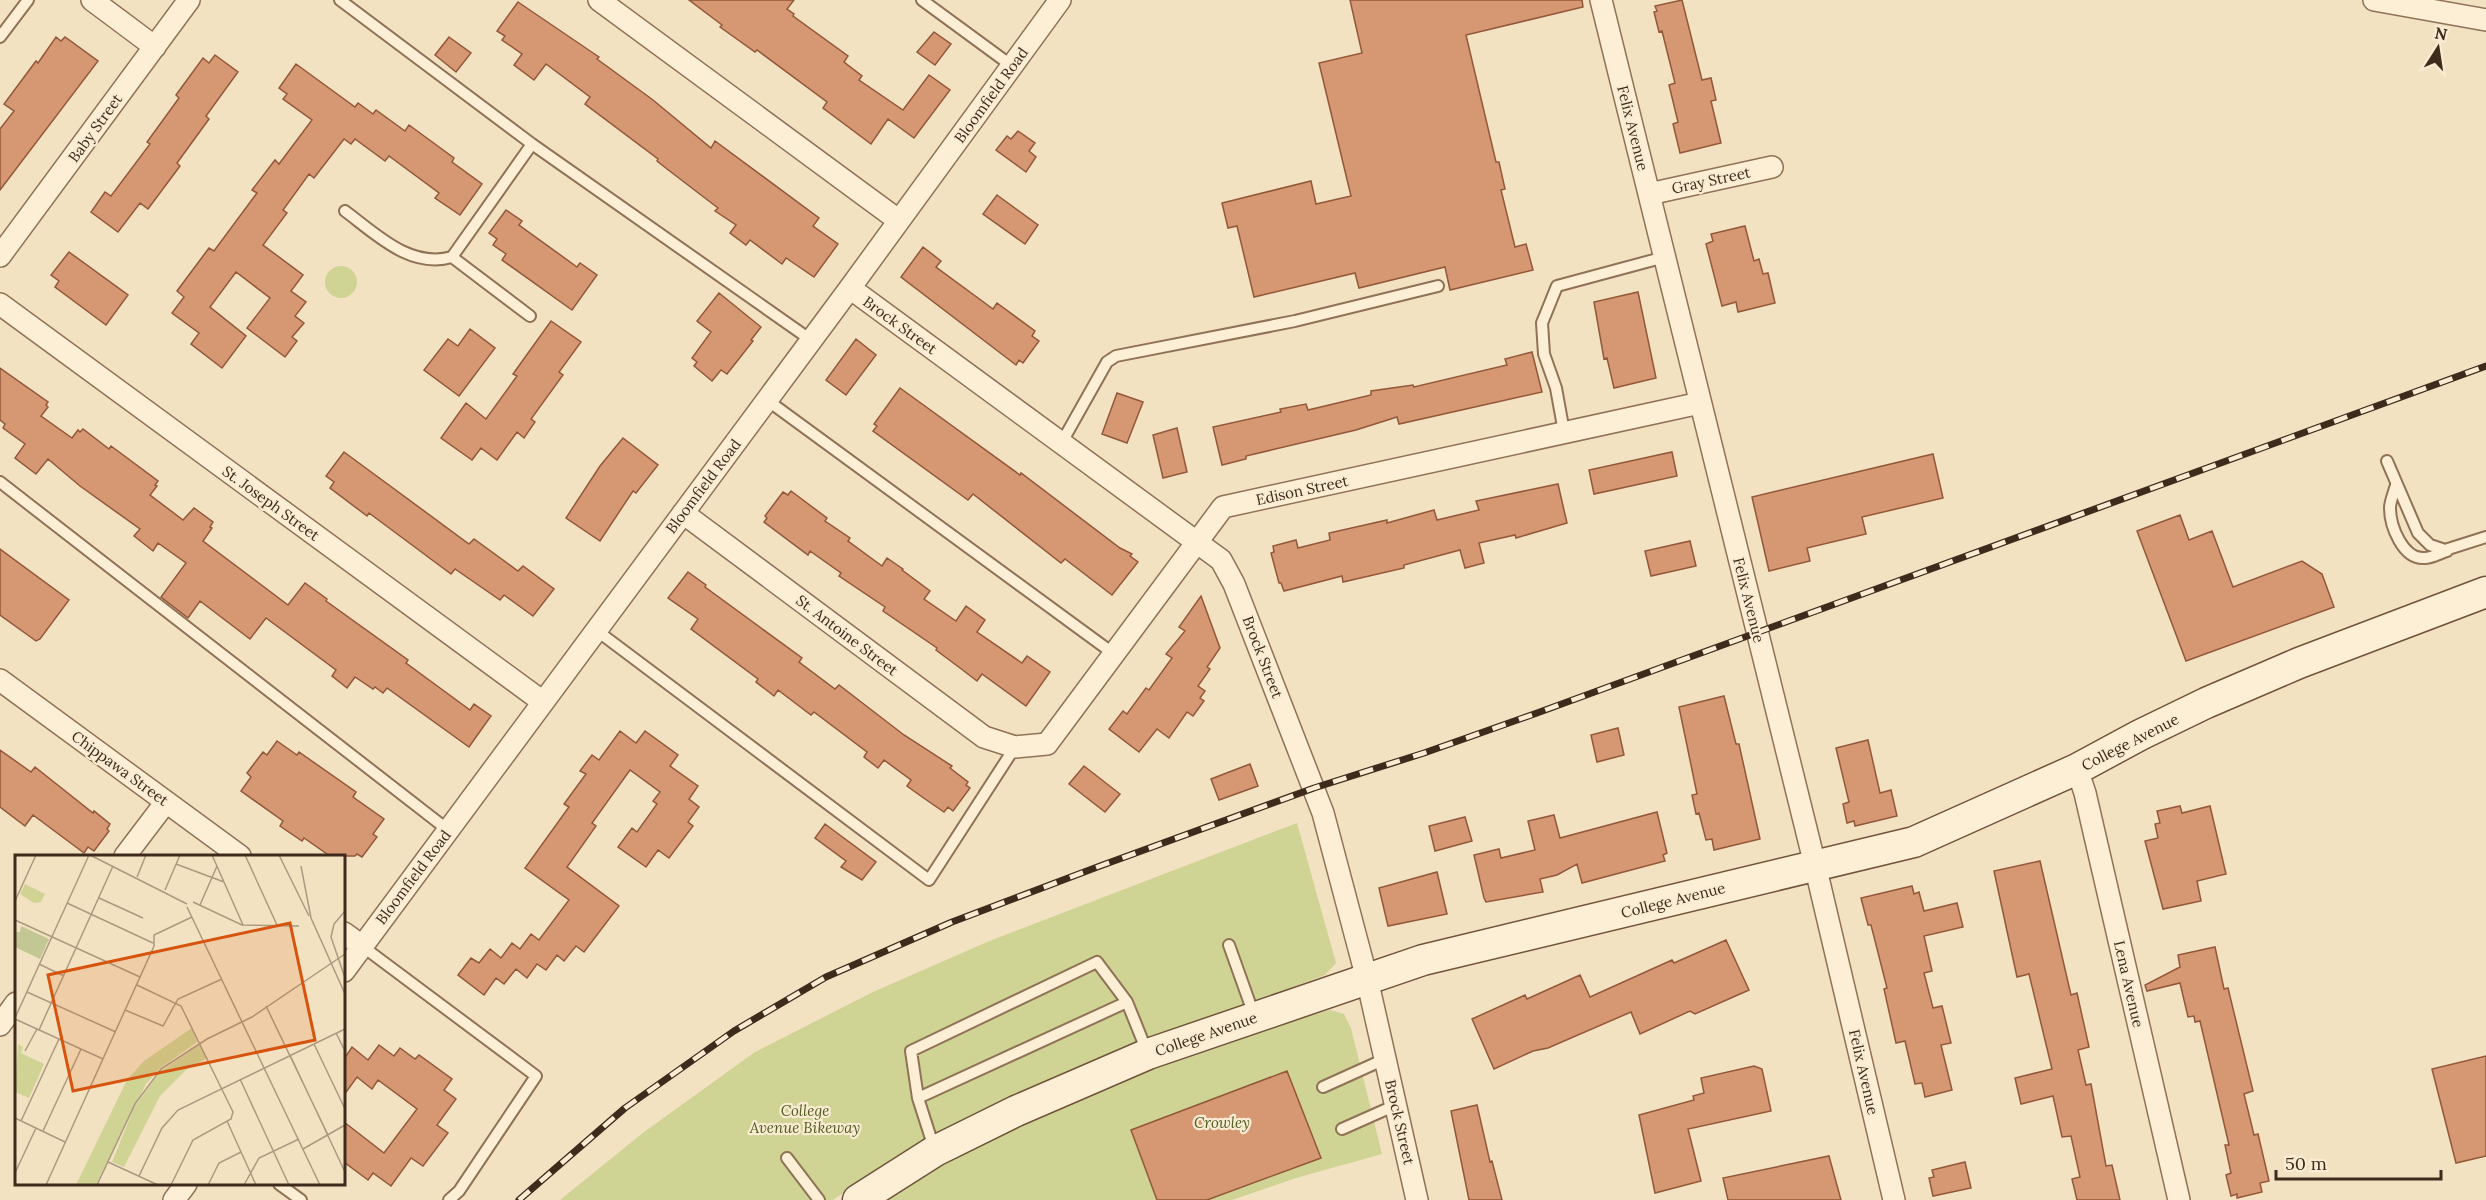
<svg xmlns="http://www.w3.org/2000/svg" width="2486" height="1200" font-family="Lora,serif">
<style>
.green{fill:#cfd394}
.building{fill:#d69773;stroke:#925839;stroke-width:1.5}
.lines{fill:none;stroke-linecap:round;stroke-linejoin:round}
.lane-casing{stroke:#907256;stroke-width:14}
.street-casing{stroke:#907256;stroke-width:24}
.secondary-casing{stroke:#71533a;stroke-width:33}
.lane{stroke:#fdefd6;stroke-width:10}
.street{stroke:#fdefd6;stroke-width:21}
.secondary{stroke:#fdefd6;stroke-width:30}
.rail-casing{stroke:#3e2b1c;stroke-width:7}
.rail{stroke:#f9ecd2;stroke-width:4.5;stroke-dasharray:14;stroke-linecap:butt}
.labels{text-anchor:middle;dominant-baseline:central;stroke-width:4.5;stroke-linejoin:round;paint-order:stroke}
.street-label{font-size:15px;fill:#3e2b1c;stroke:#f9ecd2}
.park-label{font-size:15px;font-style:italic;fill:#505c21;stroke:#f9ecd2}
.inset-road{fill:none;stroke:#ab9980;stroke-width:1.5}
.view{fill:#d7540e;fill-opacity:0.15;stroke:#d7540e;stroke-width:3}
.inset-edge{fill:none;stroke:#3e2b1c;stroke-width:3}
</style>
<rect width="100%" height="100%" fill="#f3e2c2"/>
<path class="green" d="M325 282a16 16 0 1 1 32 0a16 16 0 1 1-32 0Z
M1297,823L1336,963L1325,975L1198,1021L893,1158L833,1200H560L644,1132L755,1052L873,992L987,942Z
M1330,1010L1344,1014L1351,1028L1382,1154L1296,1178L1232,1200H881L992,1138L1195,1050Z"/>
<path class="building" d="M689,0H794L787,9L794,14L793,16L848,56L844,62L862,76L859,80L903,110L929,75L950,90L914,138L888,119L871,144L823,108L827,102L757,50L755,52L720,27L722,25Z
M1350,0H1582L1583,7L1466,35L1496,162H1499L1505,189L1501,190L1515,247L1526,244L1533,270L1450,290L1445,267L1359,288L1355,273L1254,297L1237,226L1228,228L1222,203L1311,181L1316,204L1351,196L1319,63L1362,53Z
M1682,0L1702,80L1711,78L1716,100L1711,101L1721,143L1680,153L1673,124L1678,122L1669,85L1675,83L1662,31L1659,32L1654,12L1657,11L1655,6Z
M518,2L599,57L597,59L653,100L711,148L715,141L819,218L813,226L838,244L814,277L786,258L782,264L750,240L746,245L730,233L736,225L715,211L718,208L667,169L657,161L658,159L585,104L590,97L546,64L534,80L514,65L522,54L502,40L505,36L497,31Z
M934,32L951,44L935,65L917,52Z
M56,37L61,41L65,37L98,61L0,190V129L14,111L4,104L36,61L38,63Z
M449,37L471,53L456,72L435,55Z
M215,55L238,72L206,116L209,119L177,163L180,166L148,209L140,203L118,232L91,212L105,192L111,196L150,144L147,142L179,98L176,95L203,58L209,63Z
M296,64L355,107L358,103L373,114L376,110L405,131L409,125L454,158L452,162L482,184L460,215L435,198L439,193L389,156L385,161L355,139L351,144L344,139L314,178L309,174L283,210L287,213L263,245L303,275L291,291L306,302L295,316L304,323L292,337L297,341L285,357L247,328L270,298L236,272L210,307L246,336L222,368L191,344L199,333L172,313L184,297L177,291L209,248L214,251L257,193L252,190L275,160L279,164L312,120L283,99L287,94L279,88Z
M1018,131L1035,143L1029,151L1036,157L1026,172L996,150L1007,136L1011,139Z
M997,195L1038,225L1025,244L983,214Z
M506,210L522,221L519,225L577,267L580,263L597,275L572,310L502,260L506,254L493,245L497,239L489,233Z
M1745,226L1754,261L1759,259L1763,274L1768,273L1775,303L1738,312L1736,302L1722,306L1706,244L1713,241L1711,234Z
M923,247L941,261L936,267L993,309L997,303L1035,331L1032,336L1039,341L1023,363L1019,360L1016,365L901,277Z
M69,252L128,295L106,325L55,287L59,281L51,275Z
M1638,292L1656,378L1614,388L1607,358L1604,359L1594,302Z
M719,293L761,327L751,340L753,341L727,374L721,370L712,381L694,366L697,362L692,358L711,332L697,321Z
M551,321L581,342L559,372L563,375L531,419L535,422L524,438L517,432L497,460L481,448L472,460L441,438L466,403L486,419L517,376L513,374Z
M470,329L495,348L459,396L424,370L448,339L458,346Z
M856,339L876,355L846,395L826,380Z
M1532,352L1542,392L1399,424L1397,417L1356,430L1246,456V459L1222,465L1213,427L1281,412L1280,409L1306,404L1308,410L1371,395V391L1413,385L1414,387L1507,365L1505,359Z
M0,368L48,402L46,405L48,407L41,416L72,438L78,430L80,432L83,429L109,449L111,446L158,481L155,485L157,486L150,495L183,520L194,508L213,522L210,527L212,528L203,541L288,605L305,583L327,599L326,601L408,660L406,663L470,710L474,704L491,716L469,747L387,688L383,693L375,687L373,689L355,677L347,688L332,676L336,670L266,618L250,639L200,601L188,618L161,597L186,563L158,543L153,551L134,536L140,529L80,486L48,459L36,474L15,458L25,444L3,428L5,424L0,420Z
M900,388L1020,475L1021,473L1120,548L1132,554L1130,556L1138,562L1112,595L1065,559L1061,563L973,494L968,500L873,431L877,426L874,424Z
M1117,393L1143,402L1127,443L1102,434Z
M1177,428L1187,472L1163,478L1153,435Z
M623,438L658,465L636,493L633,491L600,541L566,518L600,466Z
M344,452L469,544L474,539L518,571L523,566L554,589L533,616L504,595L500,600L455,569L451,574L369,513L367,516L330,488L334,482L326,476Z
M1672,452L1677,476L1594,494L1589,470Z
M1933,454L1943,498L1862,517L1866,534L1807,548L1810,561L1769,571L1752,497Z
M1558,484L1567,523L1516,538L1515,535L1479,543L1484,563L1465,568L1460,550L1404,565V568L1343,582L1342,576L1284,591L1281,583H1279L1271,553L1274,552L1273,546L1296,540L1298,548L1330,540L1329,533L1387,520V523L1434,510L1437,520L1479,510L1476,501Z
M791,491L827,518L825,521L850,538L848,541L882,566L887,558L903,569L902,570L930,591L924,599L956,621L966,606L985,620L977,632L1022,663L1027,656L1050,672L1026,706L982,674L977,681L960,668L936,650L937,648L883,611L885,607L839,576L841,573L810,551L808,555L764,522L767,518L765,516L783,492L788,495Z
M2180,515L2189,540L2212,531L2233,587L2302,561L2322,574L2334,607L2186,661L2137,531Z
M1690,541L1696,566L1651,576L1645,551Z
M0,549L69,600L40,639L36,641L0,615Z
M688,572L706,585L705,587L802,658L799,662L835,689L839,685L904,735L952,766L950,768L968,782L966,785L970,788L953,811L948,807L944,812L925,799L907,786L911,780L884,760L878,768L864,757L867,752L814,712L811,715L778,690L774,696L756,682L758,679L691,629L698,619L668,598Z
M1201,596L1220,648L1207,667L1210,669L1198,686L1205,691L1200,698L1204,701L1193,716L1187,712L1169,738L1157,729L1139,752L1109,729L1123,711L1127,714L1146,688L1149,690L1172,658L1166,654L1185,631L1179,627Z
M1724,696L1736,744H1739L1760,839L1714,850L1712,839L1706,840L1699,813L1696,814L1692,795L1697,794L1679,707Z
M1618,728L1624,755L1597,762L1591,735Z
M620,731L636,743L645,731L678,755L670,766L698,786L689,799L699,807L688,822L693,826L669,858L658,850L646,867L618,847L632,828L637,832L657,804L653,801L660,792L630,770L592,823L596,826L567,867L619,906L584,952L576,946L564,961L557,955L546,970L537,964L527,978L516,969L504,984L496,978L484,995L458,975L471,958L479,963L490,949L501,958L512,943L520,949L531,934L539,940L569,900L525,868L569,807L564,804L586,774L580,771L592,755L599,760Z
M1868,740L1880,793L1891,790L1897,816L1855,826L1854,821L1847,823L1843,804L1849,802L1836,748Z
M277,741L297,755L299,752L356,792L353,797L384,819L373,834L377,837L362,857L357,854L355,856H330L304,838L302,841L280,826L283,821L241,791L251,777L247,773L263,752L267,755Z
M0,750L31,772L35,767L93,813L94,811L110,824L107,829L109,831L94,851L88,847L84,853L33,815L25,826L0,807Z
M1250,764L1258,786L1219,800L1211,779Z
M1084,766L1120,794L1105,812L1069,784Z
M2180,806L2182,813L2210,806L2226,874L2197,881L2201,901L2163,909L2145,841L2158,838L2155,824L2160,823L2157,811Z
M1657,812L1667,853L1663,855L1665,861L1582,883L1577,864L1557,875L1540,879L1543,892L1486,902L1484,898L1474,855L1499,849L1501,858L1535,850L1528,821L1554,815L1560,838Z
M1465,817L1472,841L1435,851L1429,826Z
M825,824L876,862L862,880L841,867L846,861L815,838Z
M2040,861L2071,995L2077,993L2089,1047L2078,1050L2086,1085L2091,1084L2106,1166L2112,1165L2120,1200H2077L2072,1179L2080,1177L2071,1136L2062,1137L2053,1096L2021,1104L2015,1078L2052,1069L2029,974L2017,977L1994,871Z
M1437,872L1447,914L1388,926L1379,888Z
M1912,886L1914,894L1919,892L1924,911L1957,903L1963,927L1924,936L1932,971L1924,973L1933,1008L1942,1006L1951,1043L1941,1045L1952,1090L1925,1097L1922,1083L1915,1084L1905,1041L1896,1043L1884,989L1887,988L1871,925H1868L1861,898Z
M1726,940L1749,990L1695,1014L1690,1011L1640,1034L1631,1012L1548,1048L1533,1051L1494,1069L1472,1019L1525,995L1527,999L1580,975L1590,997L1672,960L1674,963Z
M2215,947L2224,989L2228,988L2253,1091L2244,1094L2254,1135L2258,1134L2269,1181L2260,1183L2262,1192L2237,1198V1194L2231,1196L2226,1175L2231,1173L2225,1145H2229L2200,1021L2195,1022L2194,1016L2188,1017L2180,983L2147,991L2145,985L2180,967L2178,955Z
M379,1045L394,1056L400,1048L415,1059L419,1055L452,1079L444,1090L456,1099L437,1125L448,1133L423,1166L411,1158L391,1186L373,1173L368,1180L344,1162V1122L384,1153L417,1109L378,1080L372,1089L357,1077L344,1095V1059L352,1047L368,1060Z
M2486,1056V1156L2456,1163L2432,1069Z
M1754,1066L1762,1069L1771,1111L1688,1129L1701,1181L1655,1193L1639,1115L1694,1100L1693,1096L1704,1093L1701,1078Z
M1287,1071L1321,1158L1207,1200H1157L1131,1130Z
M1477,1105L1490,1162L1492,1161L1502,1200H1469L1451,1111Z
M1829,1156L1841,1200H1728L1723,1178Z
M1965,1162L1971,1188L1933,1196L1929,1178L1934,1177L1932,1170Z"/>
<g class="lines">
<defs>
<path id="lane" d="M340,0L532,144L811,340
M922,0L1012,66
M0,37L28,0
M345,211C376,234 410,269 452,257L532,144
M452,257L530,316
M767,400L1114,654
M1564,432L1556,388L1544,354L1542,323L1557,286L1665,257
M1062,442L1107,362L1116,356L1295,321L1438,286
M2387,461L2418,533L2430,545L2445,550L2486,537
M0,482L448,830
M2396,485C2394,493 2390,501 2390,508C2390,526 2403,560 2425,558C2432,558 2440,553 2447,551
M596,630L929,880L1015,747
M1229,945L1254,1015
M362,946L536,1076L459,1191L449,1200
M1323,1087L1385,1059
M918,1098L911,1051L1097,962L1127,1002
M1342,1129L1396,1105
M935,1151L918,1098L1127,1002L1148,1054
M787,1158L819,1200
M279,1184L301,1200"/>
<path id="street" d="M92,0L155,47
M599,0L898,220
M1601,0L1815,865L1894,1200
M2374,0L2486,20
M1649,194L1772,167
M0,256L189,0
M850,288L1221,560L1234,584L1323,813L1367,979L1417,1200
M0,304L543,702
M683,513L984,737L1015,747L1047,744L1223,507L1700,403
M0,680L240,856
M2077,769L2085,793L2179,1200
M125,856L166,802
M344,933L362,946
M344,971L850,288L1060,0
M0,1025L16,1003
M174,1200L186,1184"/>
<path id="secondary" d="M858,1200L935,1151L1016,1111L1148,1054L1423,960L1914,842L2077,769L2140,735L2206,703L2299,663L2486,592"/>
</defs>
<use href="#lane" class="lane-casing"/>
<use href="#street" class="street-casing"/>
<use href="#secondary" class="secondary-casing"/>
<use href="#lane" class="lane"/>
<use href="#street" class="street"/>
<use href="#secondary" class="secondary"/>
<defs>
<path id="rail" d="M519,1200L625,1108L734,1031L826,977L952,922L1100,866L1314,788L1424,753L1537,713L2486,366"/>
</defs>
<use href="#rail" class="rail-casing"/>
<use href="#rail" class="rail"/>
</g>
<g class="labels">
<g class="street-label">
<text transform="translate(991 95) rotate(-54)">Bloomfield Road</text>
<text transform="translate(95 128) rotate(-54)">Baby Street</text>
<text transform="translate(1633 128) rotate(76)">Felix Avenue</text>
<text transform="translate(1711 180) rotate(-12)">Gray Street</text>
<text transform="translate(900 325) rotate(36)">Brock Street</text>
<text transform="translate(703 486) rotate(-53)">Bloomfield Road</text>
<text transform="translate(1302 490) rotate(-12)">Edison Street</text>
<text transform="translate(271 503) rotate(36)">St. Joseph Street</text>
<text transform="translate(1749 600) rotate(76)">Felix Avenue</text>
<text transform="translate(847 635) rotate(37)">St. Antoine Street</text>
<text transform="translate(1263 657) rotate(69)">Brock Street</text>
<text transform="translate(2130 742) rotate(-27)">College Avenue</text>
<text transform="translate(120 768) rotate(36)">Chippawa Street</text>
<text transform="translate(413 877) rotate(-53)">Bloomfield Road</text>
<text transform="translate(1673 900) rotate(-14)">College Avenue</text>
<text transform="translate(2129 984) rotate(77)">Lena Avenue</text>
<text transform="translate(1206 1034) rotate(-19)">College Avenue</text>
<text transform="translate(1864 1072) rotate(77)">Felix Avenue</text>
<text transform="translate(1400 1122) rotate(77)">Brock Street</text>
</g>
<g class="park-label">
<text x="805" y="1110">College<tspan x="805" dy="17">Avenue Bikeway</tspan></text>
<text x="1222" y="1122">Crowley</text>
</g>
</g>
<g transform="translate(15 855)">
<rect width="330" height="330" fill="#f3e2c2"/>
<path d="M10,29L30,39L26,47L19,48L5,39ZM177,173L182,187L144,214L131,229L81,330H61L112,225L129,206ZM3,189L8,192L6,198L29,209L14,243L0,237ZM184,190L192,203L171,215L145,241L109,312L97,307L119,253L145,217Z" fill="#cfd394"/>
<path d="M6,71L34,84L25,104L0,92V77H5Z" fill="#c3c794"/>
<path class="inset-road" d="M75,0L172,49M197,0L228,70M230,0L262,70M264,0L294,61M161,9L209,27M286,11L296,63L330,139M122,22L131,0M150,35L165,0M84,43L128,63M0,46L21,0M178,47L227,70L284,71M52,48L138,88M185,50L202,11M172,52L305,330M330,56L319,69L316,82L330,123M0,65L125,122M24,109L49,121M122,130L166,151L218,257L216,264L178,285L156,330M12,137L101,177M251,151L313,280M110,155L148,171L163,144L207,124M0,163L74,0M0,164L88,204M24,175L98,11M321,178L330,196M299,189L330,254M10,196L22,174M275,200L330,317M225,224L274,330M0,263L50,287M6,266L44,184M212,266L241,330M28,276L66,194M288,294L330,270M93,307L143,330M0,318L21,273M124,321L147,273L163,255L330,174M31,330L139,91V80L177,62M82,330L120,249L146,214L192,184L237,162L330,99M193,330L204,308L226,297M229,330L244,303L284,284"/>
<path class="view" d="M275,68L300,185L58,236L33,120Z"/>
<rect width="330" height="330" class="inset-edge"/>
</g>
<g transform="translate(2438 48) rotate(12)" stroke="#f9ecd2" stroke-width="4.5" paint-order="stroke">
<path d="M0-4.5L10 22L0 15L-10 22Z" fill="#3e2b1c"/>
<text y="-9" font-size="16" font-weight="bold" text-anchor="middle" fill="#3e2b1c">N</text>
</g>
<path d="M2276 1170v9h165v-9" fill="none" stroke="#3e2b1c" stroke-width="3"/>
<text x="2285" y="1170" font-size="18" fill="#3e2b1c" stroke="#f9ecd2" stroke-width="4.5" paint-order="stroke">50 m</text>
</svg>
